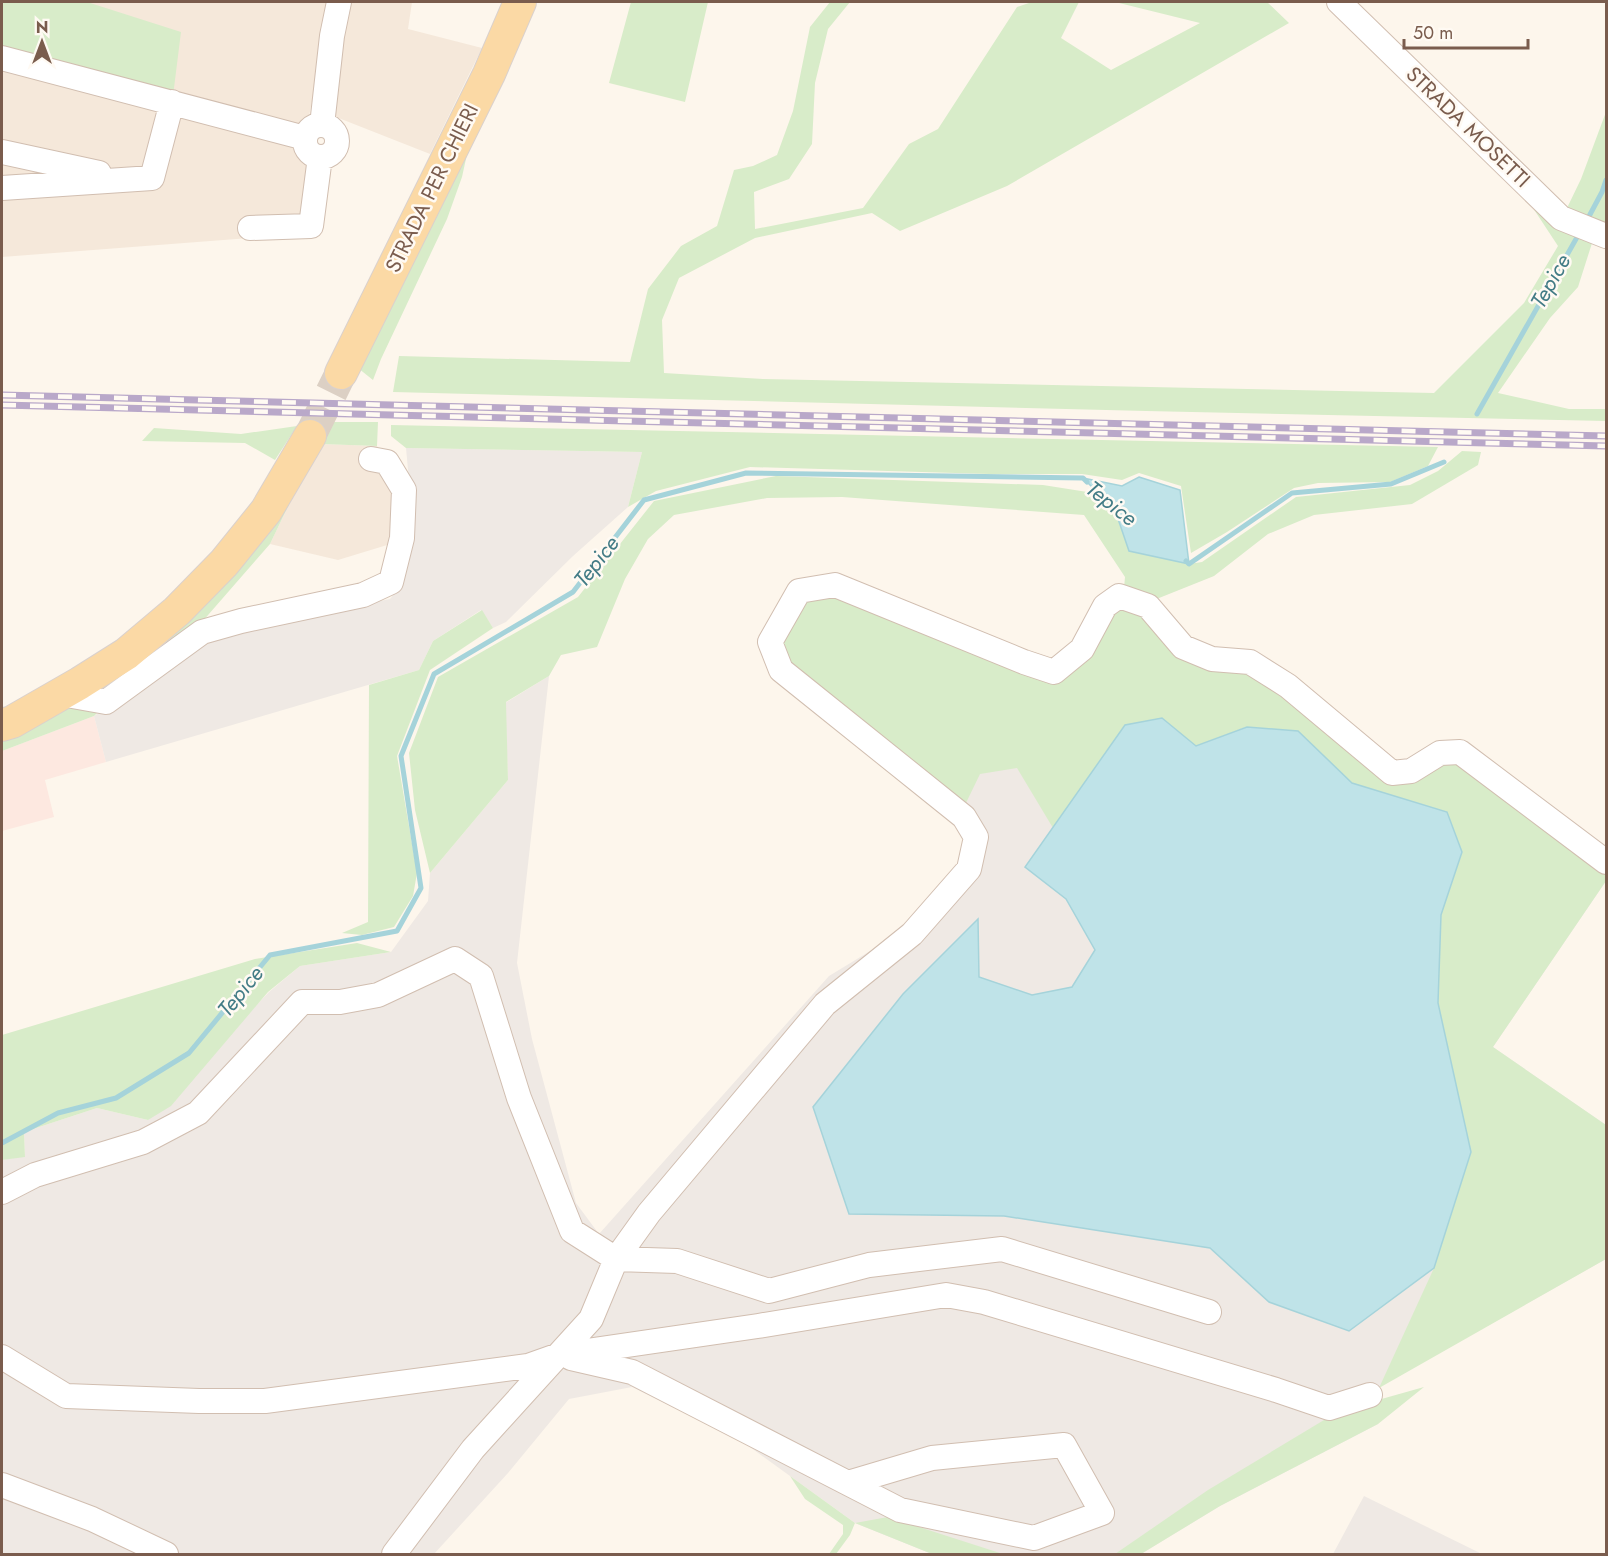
<svg xmlns="http://www.w3.org/2000/svg" width="1608" height="1556" font-family="Jost,sans-serif">
<style>
.residential{fill:#f5e8da}
.commercial{fill:#fde8e0}
.industrial{fill:#efe9e4}
.green{fill:#d8ecc9}
.water{fill:#bfe3e8;stroke:#a5d3da;stroke-width:1.5}
.lines{fill:none;stroke-linecap:round;stroke-linejoin:round}
.stream{stroke:#a5d3da;stroke-width:5}
.major-tunnel{stroke:#dcd0c4;stroke-width:32;stroke-dasharray:32 16;stroke-linecap:butt}
.minor-casing{stroke:#d1beb0;stroke-width:26}
.major-casing{stroke:#dad1cd;stroke-width:34}
.minor{stroke:#fff;stroke-width:24}
.major{stroke:#fbd9a5;stroke-width:32}
.rail-casing{stroke:#b9a8c9;stroke-width:7}
.rail{stroke:#fffaf3;stroke-width:4.5;stroke-dasharray:14;stroke-linecap:butt}
.labels{text-anchor:middle;dominant-baseline:central;stroke-width:5;stroke-linejoin:round;paint-order:stroke}
.street-label{font-size:21px;fill:#7a5c4d;stroke:#fffaf3}
.water-label{font-size:22px;font-style:italic;fill:#437c86;stroke:#fffaf3}
</style>
<rect width="100%" height="100%" fill="#fdf6ec"/>
<path class="residential" d="M2,2H332L308,121L296,128L2,50Z
M348,2H412L408,29L482,48L430,154L336,117L331,102Z
M2,68L297,145L308,160L301,234L2,257Z
M321,444L377,446L399,489L397,542L338,560L270,544L294,494Z"/>
<path class="commercial" d="M94,716L106,762L45,780L54,817L2,831V751Z"/>
<path class="industrial" d="M406,448L642,452L628,507L573,556L506,622L493,628L481,610L433,641L419,670L106,762L94,716L210,637L297,617L390,599L397,590L410,491Z
M781,662L1388,779L1606,881L1493,1047L1606,1125V1259L1379,1387L1378,1424L1220,1506L1141,1554H932L855,1523L743,1442L632,1387L569,1399L508,1473L434,1554H2V1160L25,1156L24,1132L97,1108L148,1120L269,992L300,966L391,952L428,901L430,873L508,780L505,703L549,676L517,963L532,1039L576,1203L599,1234L829,976L880,945L937,894L965,855L966,827Z
M1364,1496L1482,1554H1333Z"/>
<path class="green" d="M2,2H87L181,32L173,96L2,50Z
M631,2H708L685,102L609,83Z
M830,2H850L828,29L815,83L812,144L789,179L754,192L755,229L863,208L909,144L938,129L1017,7L1032,2H1079L1061,38L1111,70L1200,23L1115,2H1267L1289,23L1007,186L900,231L872,213L755,238L679,278L662,320L664,373L763,379L1434,393L1524,303L1558,246L1531,205L1593,240L1578,287L1550,318L1498,393L1569,409H1606V421L1146,411L393,392L399,356L630,362L648,289L681,246L717,226L734,170L753,166L777,155L793,111L810,27Z
M1606,112V224L1567,208L1581,179Z
M469,145L462,177L447,219L381,359L373,380L358,368Z
M322,422H378L377,446L321,444L318,434Z
M391,425L1438,447L1428,466L1390,482L1318,483L1294,488L1227,532L1191,553L1181,486L1139,473L1122,480L1082,474H989L750,467L656,491L628,507L642,452L406,448L391,436Z
M297,426L275,460L245,443L142,441L154,428L241,434Z
M1462,451L1481,452L1478,465L1412,504L1314,515L1268,534L1214,576L1149,602L1124,588L1125,577L1084,515L842,497L767,498L674,515L648,539L625,579L597,647L561,655L549,676L506,702L508,780L430,873L415,810L409,753L438,677L578,597L654,501L776,476L1043,485L1100,494L1115,510L1129,551L1189,564L1202,562L1296,497L1410,485L1438,471Z
M294,494L270,544L195,630L107,696L89,694Z
M843,595L1060,680L1117,606L1141,609L1194,661L1260,674L1388,779L1443,762L1464,760L1606,870V881L1493,1047L1606,1125V1259L1379,1388L1434,1268L1471,1152L1438,1003L1441,915L1462,852L1447,812L1352,783L1298,731L1246,727L1196,746L1125,725L1053,828L1017,768L980,774L965,805L781,662L777,637L806,597Z
M482,610L493,628L430,670L397,756L417,873L413,896L394,927L362,935L342,933L368,922L369,685L419,670L433,641Z
M80,699L104,706L94,716L2,751V739Z
M357,943L391,952L300,966L268,992L171,1106L148,1120L97,1108L24,1132L25,1157L2,1160V1035L255,959Z
M1424,1387L1378,1424L1220,1506L1141,1554H1115L1208,1490L1339,1411Z
M790,1476L855,1523L888,1517L1003,1554H932L855,1523L850,1535L836,1554H829L843,1534V1525L805,1499Z"/>
<path class="water" d="M1139,477L1180,490L1189,564L1129,551L1115,510L1083,478L1122,486Z
M1162,718L1196,746L1247,727L1298,731L1352,783L1447,812L1462,852L1441,915L1438,1003L1471,1152L1434,1268L1349,1331L1269,1302L1210,1248L1004,1216L849,1214L813,1107L903,994L978,919L979,977L1032,995L1072,987L1095,950L1066,899L1025,867L1125,725Z"/>
<g class="lines">
<path class="stream" d="M1586,222L1602,192L1606,180
M1477,414L1580,232
M1186,561L1189,564L1292,493L1391,484L1444,462
M2,1143L58,1113L116,1098L189,1053L270,955L397,931L421,888L401,756L434,674L573,592L644,500L746,473L1083,478L1087,482"/>
<path class="major-tunnel" d="M310,436L341,373"/>
<defs>
<path id="minor" d="M1339,2L1561,218L1606,236
M2,58L305,138
M305 141a16 16 0 1 1 32 0a16 16 0 1 1-32 0Z
M322,125L332,36L339,2
M2,152L99,173
M2,188L152,178L172,102
M250,228L311,226L320,157
M61,694L106,702L202,632L241,621L363,595L391,582L402,538L404,490L387,462L371,459
M2,1192L35,1175L143,1142L198,1113L302,1002H340L378,995L455,959L481,976L519,1098L572,1231L616,1259L677,1261L769,1291L869,1265L1002,1249L1209,1312
M2,1357L66,1396L199,1401H265L528,1366L559,1355L758,1326L946,1295L984,1302L1276,1390L1329,1408L1370,1395
M571,1358L632,1372L900,1510L1034,1538L1102,1513L1064,1445L932,1458L848,1483
M2,1485L92,1519L166,1554
M394,1554L473,1449L591,1319L616,1259L649,1213L825,1004L912,934L969,869L976,837L964,817L781,670L770,642L799,591L835,585L1024,662L1054,672L1082,649L1105,606L1119,596L1148,606L1183,647L1212,659L1250,662L1288,686L1392,773L1411,771L1440,753L1460,752L1606,862"/>
<path id="major" d="M341,373L489,74L520,2
M2,725L12,722L80,683L126,654L177,611L224,563L266,511L310,436"/>
</defs>
<use href="#minor" class="minor-casing"/>
<use href="#major" class="major-casing"/>
<use href="#minor" class="minor"/>
<use href="#major" class="major"/>
<defs>
<path id="rail" d="M2,395L1606,436
M2,405L1606,446"/>
</defs>
<use href="#rail" class="rail-casing"/>
<use href="#rail" class="rail"/>
</g>
<g class="labels">
<g class="street-label">
<text transform="translate(1468 127) rotate(44)">STRADA MOSETTI</text>
<text transform="translate(432 188) rotate(-64)">STRADA PER CHIERI</text>
</g>
<g class="water-label">
<text transform="translate(1550 281) rotate(-61)">Tepice</text>
<text transform="translate(1112 503) rotate(38)">Tepice</text>
<text transform="translate(596 561) rotate(-52)">Tepice</text>
<text transform="translate(240 991) rotate(-51)">Tepice</text>
</g>
</g>
<rect width="1608" height="1556" fill="none" stroke="#7a5c4d" stroke-width="6"/>
<g transform="translate(42 42)" stroke="#fffaf3" stroke-width="4.5" paint-order="stroke">
<path d="M0-4.5L10 22L0 15L-10 22Z" fill="#7a5c4d"/>
<text y="-9" font-size="16" font-weight="bold" text-anchor="middle" fill="#7a5c4d">N</text>
</g>
<path d="M1404 39v9h124v-9" fill="none" stroke="#7a5c4d" stroke-width="3"/>
<text x="1413" y="39" font-size="18" fill="#7a5c4d" stroke="#fffaf3" stroke-width="4.5" paint-order="stroke">50 m</text>
</svg>
